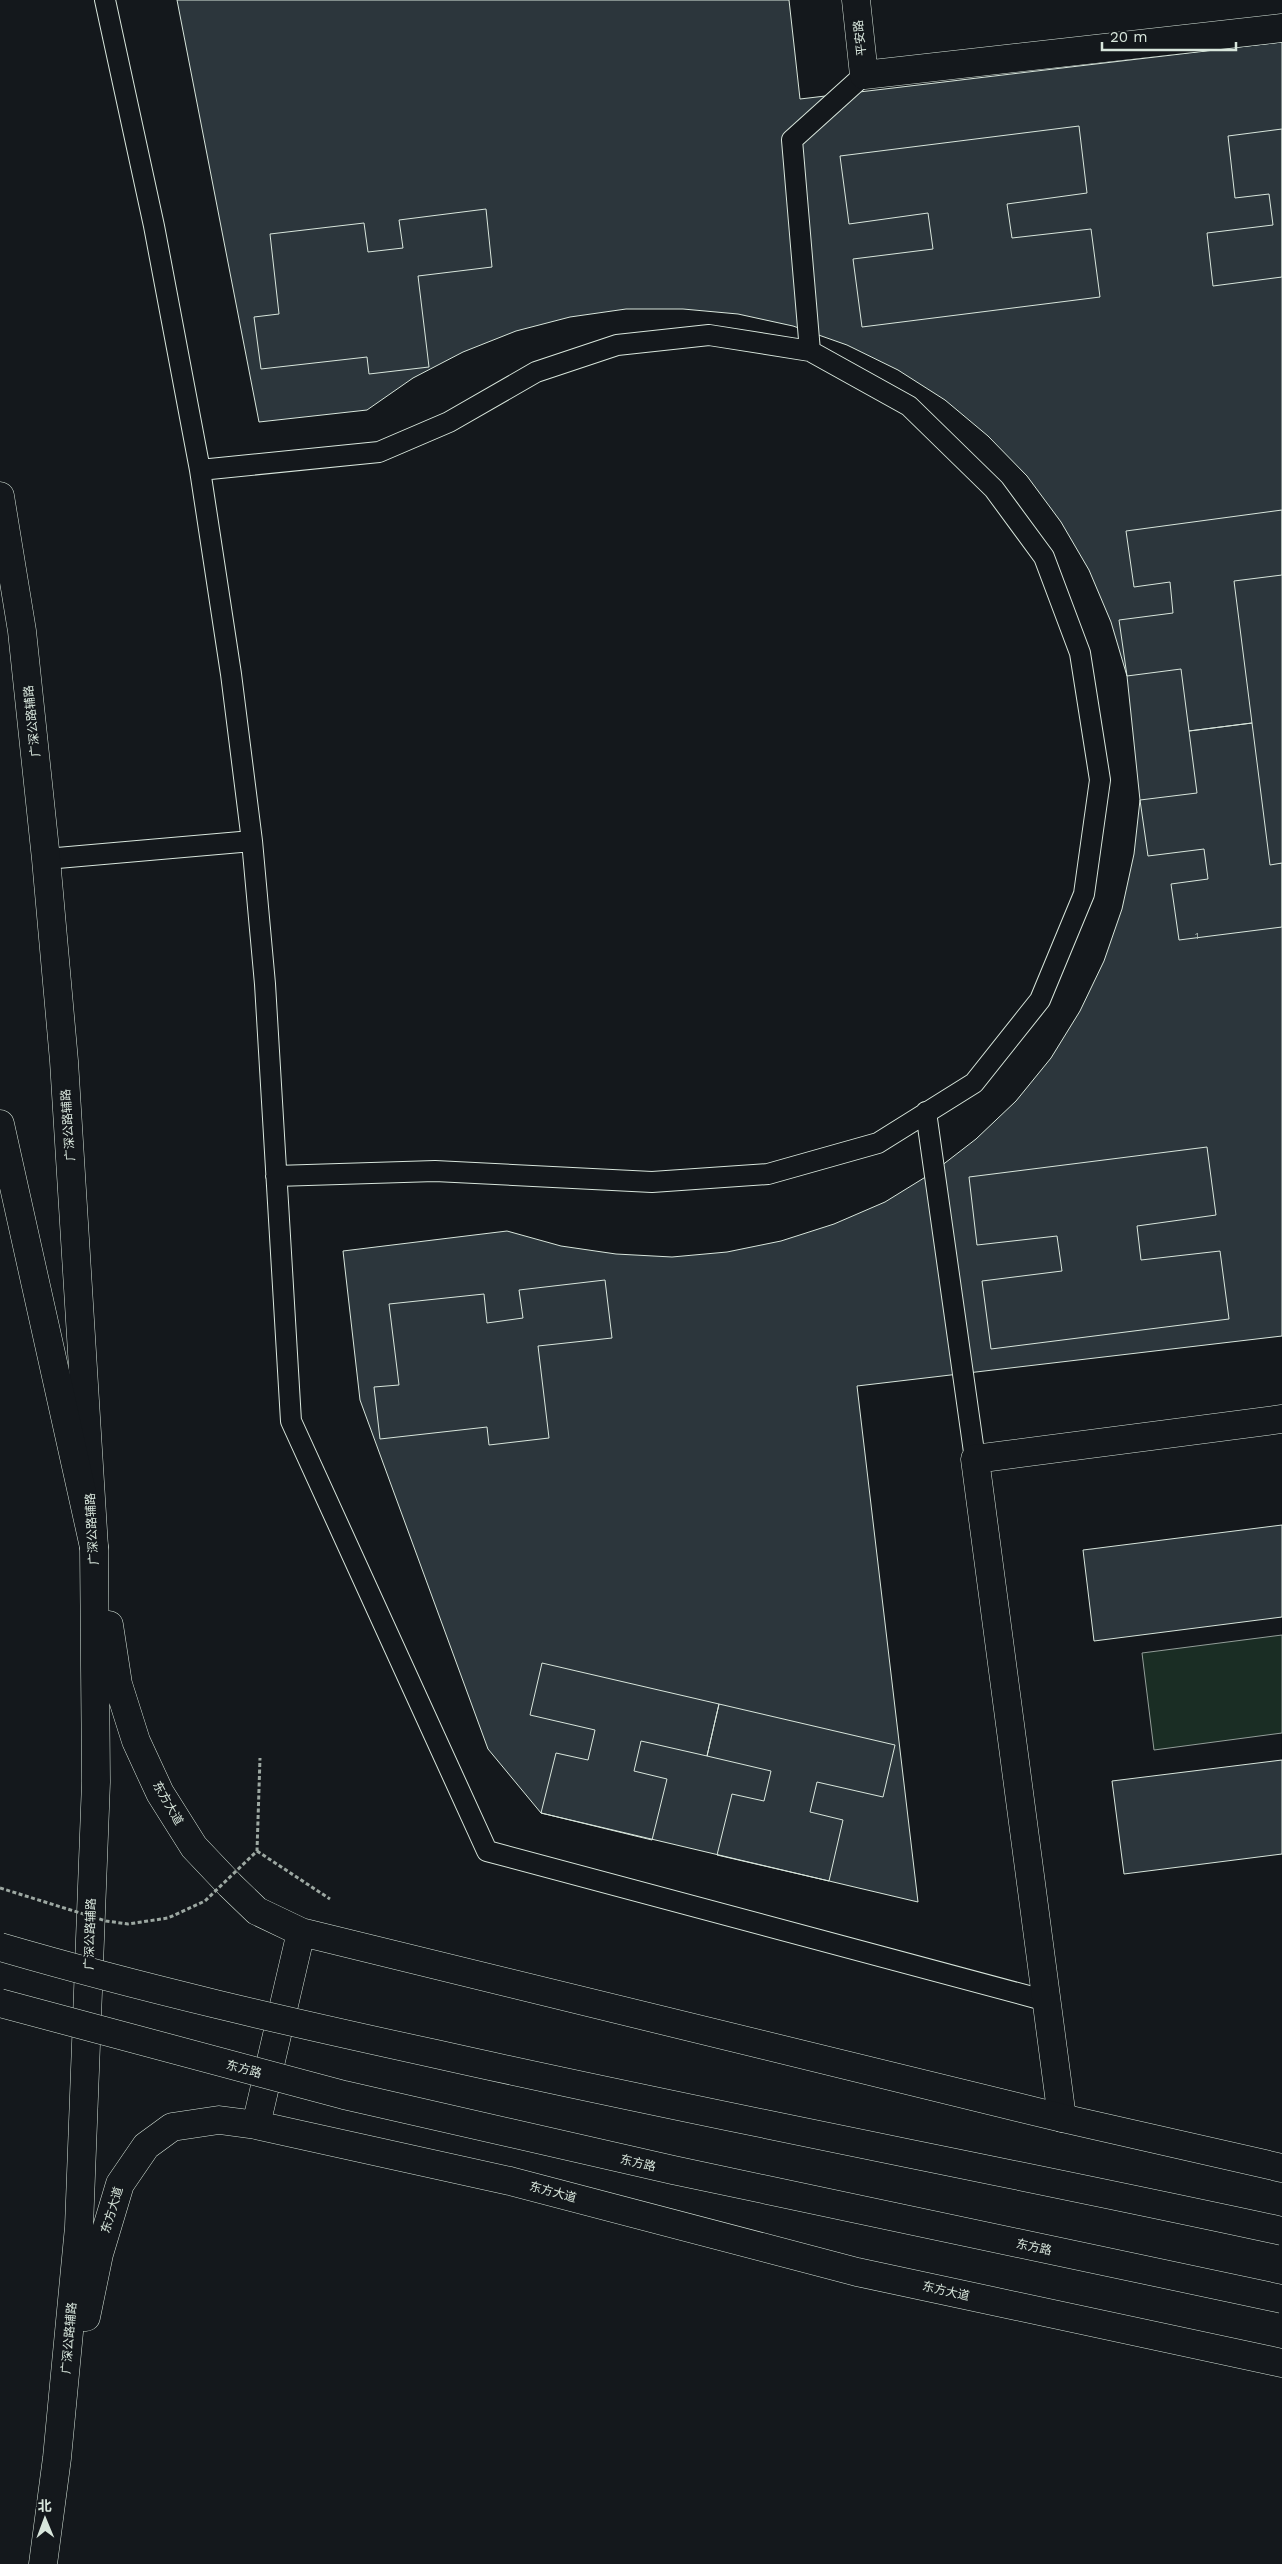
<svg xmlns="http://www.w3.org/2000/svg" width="1282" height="2564" font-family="'Work Sans','Noto Sans SC',sans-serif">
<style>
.green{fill:#1a2d24;stroke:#939e99}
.building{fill:#2c363c;stroke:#d8e6dc}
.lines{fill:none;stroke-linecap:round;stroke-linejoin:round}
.service-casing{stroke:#d8e6dc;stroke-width:22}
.minor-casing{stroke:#d8e6dc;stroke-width:29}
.primary-casing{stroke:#d8e6dc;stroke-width:29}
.trunk-casing{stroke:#d8e6dc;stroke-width:29}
.path{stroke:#9da8a2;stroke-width:3;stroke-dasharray:4 2.5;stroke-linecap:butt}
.service{stroke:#14181c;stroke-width:20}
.minor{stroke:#14181c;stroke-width:28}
.primary{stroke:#14181c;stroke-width:28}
.trunk{stroke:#14181c;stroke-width:28}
.tertiary-bridge-casing{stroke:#d8e6dc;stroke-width:29;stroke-linecap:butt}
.path-bridge{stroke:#9da8a2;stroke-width:3;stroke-dasharray:4 2.5;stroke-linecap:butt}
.tertiary-bridge{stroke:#14181c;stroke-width:28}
.labels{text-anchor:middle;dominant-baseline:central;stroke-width:4;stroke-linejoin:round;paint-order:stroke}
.number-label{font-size:10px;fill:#adbab4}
.street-label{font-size:12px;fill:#d8e6dc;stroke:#14181c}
</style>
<rect width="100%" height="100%" fill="#14181c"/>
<path class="green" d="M1282,1635V1733L1154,1750L1142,1653Z"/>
<path class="building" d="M177,0H789L800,99L1282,42V1336L857,1386L918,1902L541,1813L488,1749L360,1400L343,1251L507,1231L561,1246L616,1254L672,1257L727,1252L781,1241L834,1224L885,1202L932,1173L976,1139L1016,1101L1051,1058L1080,1011L1104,961L1122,909L1134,854L1140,800L1127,676L1111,622L1089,570L1061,522L1027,476L988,436L945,400L898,370L847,345L793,326L738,314L683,309H626L570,317L516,331L463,352L413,378L367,410L259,422Z
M1079,126L1087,193L1007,204L1012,238L1091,229L1100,297L862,327L853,259L933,249L928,213L849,224L840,156Z
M1282,129V277L1213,286L1207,233L1273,225L1269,194L1235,198L1228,136Z
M486,209L492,267L418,276L429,367L369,374L367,357L261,369L254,317L279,314L270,234L364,223L368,252L403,248L399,220Z
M1282,510V575L1234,581L1252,723L1189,731L1181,669L1127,676L1119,620L1173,613L1170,582L1134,587L1126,531Z
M1252,723L1270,865L1282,863V927L1179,940L1171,884L1208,879L1204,849L1148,856L1140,800L1197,793L1189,731Z
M1207,1147L1216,1215L1137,1226L1141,1260L1220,1251L1229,1319L991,1349L982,1281L1062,1271L1057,1236L977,1245L969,1177Z
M605,1280L612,1338L538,1346L549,1438L489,1445L487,1427L380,1439L374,1387L399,1385L389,1304L484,1294L487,1323L523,1318L519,1290Z
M1282,1525V1617L1094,1641L1083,1550Z
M542,1663L719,1704L707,1756L641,1741L634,1771L667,1779L652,1840L541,1813L556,1753L588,1760L595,1730L530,1715Z
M719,1704L895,1745L883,1797L817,1782L810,1812L843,1820L829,1881L717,1855L732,1794L764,1801L771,1771L707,1756Z
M1282,1760V1854L1124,1874L1112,1781Z"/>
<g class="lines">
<defs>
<path id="service" d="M105,0L154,226L200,470L231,674L252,841L265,984L291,1421L487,1851L1047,2001
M810,351L792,140L864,75
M200,470L379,452L449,422L536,372L617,345L709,335L810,351L909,406L994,489L1044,557L1080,653L1100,780L1084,894L1040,1000L974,1083L878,1143L768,1174L652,1182L435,1171L276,1176
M46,859L252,841
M926,1112L975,1459"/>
<path id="minor" d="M856,0L864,75L1282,28
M1062,2118L975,1459L1282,1419"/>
<path id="primary" d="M0,496L22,631L46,859L64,1061L94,1547L96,1782L79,2227L57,2458L43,2564
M109,1625L118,1684L136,1741L160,1793L194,1847L230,1885L257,1911L301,1932L1062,2118L1282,2168
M256,2125L301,1932
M86,2317L99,2254L120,2184L146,2146L172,2127L219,2120L256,2125L510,2181L857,2272L1282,2363"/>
<path id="trunk" d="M0,1124L94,1547"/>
</defs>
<use href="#service" class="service-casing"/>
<use href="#minor" class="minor-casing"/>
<use href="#primary" class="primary-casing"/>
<use href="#trunk" class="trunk-casing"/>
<path class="path" d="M257,1851L330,1899"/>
<use href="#service" class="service"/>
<use href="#minor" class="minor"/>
<use href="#primary" class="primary"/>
<use href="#trunk" class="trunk"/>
<defs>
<path id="tertiary-bridge" d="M0,1947C144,1989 289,2022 436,2054C717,2117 1000,2170 1282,2231
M0,2003L344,2095L673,2170L1282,2299"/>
</defs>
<use href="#tertiary-bridge" class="tertiary-bridge-casing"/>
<path class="path-bridge" d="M0,1888L106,1921L128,1924L168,1918L205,1901L257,1851L260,1758"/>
<use href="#tertiary-bridge" class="tertiary-bridge"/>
</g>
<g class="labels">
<g class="number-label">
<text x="1197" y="935">1</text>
</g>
<g class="street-label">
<text transform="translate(860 38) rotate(-96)">平安路</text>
<text transform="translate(32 721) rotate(-96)">广深公路辅路</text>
<text transform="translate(68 1125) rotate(-94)">广深公路辅路</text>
<text transform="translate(92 1529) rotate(-93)">广深公路辅路</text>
<text transform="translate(168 1803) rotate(60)">东方大道</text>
<text transform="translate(90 1934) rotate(-88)">广深公路辅路</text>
<text transform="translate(244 2069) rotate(15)">东方路</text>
<text transform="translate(638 2163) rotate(13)">东方路</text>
<text transform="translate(553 2192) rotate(15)">东方大道</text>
<text transform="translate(112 2210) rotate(-73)">东方大道</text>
<text transform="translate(1034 2247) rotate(12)">东方路</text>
<text transform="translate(946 2291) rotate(13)">东方大道</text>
<text transform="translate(69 2338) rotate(-85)">广深公路辅路</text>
</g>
</g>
<g transform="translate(45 2519) rotate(359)" stroke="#14181c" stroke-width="4" paint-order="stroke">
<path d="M0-4L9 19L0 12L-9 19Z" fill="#d8e6dc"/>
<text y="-8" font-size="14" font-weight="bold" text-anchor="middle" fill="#d8e6dc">北</text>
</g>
<path d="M1102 42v8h134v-8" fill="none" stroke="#d8e6dc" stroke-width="2.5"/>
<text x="1110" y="42" font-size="15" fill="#d8e6dc" stroke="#14181c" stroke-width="4" paint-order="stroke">20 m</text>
</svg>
